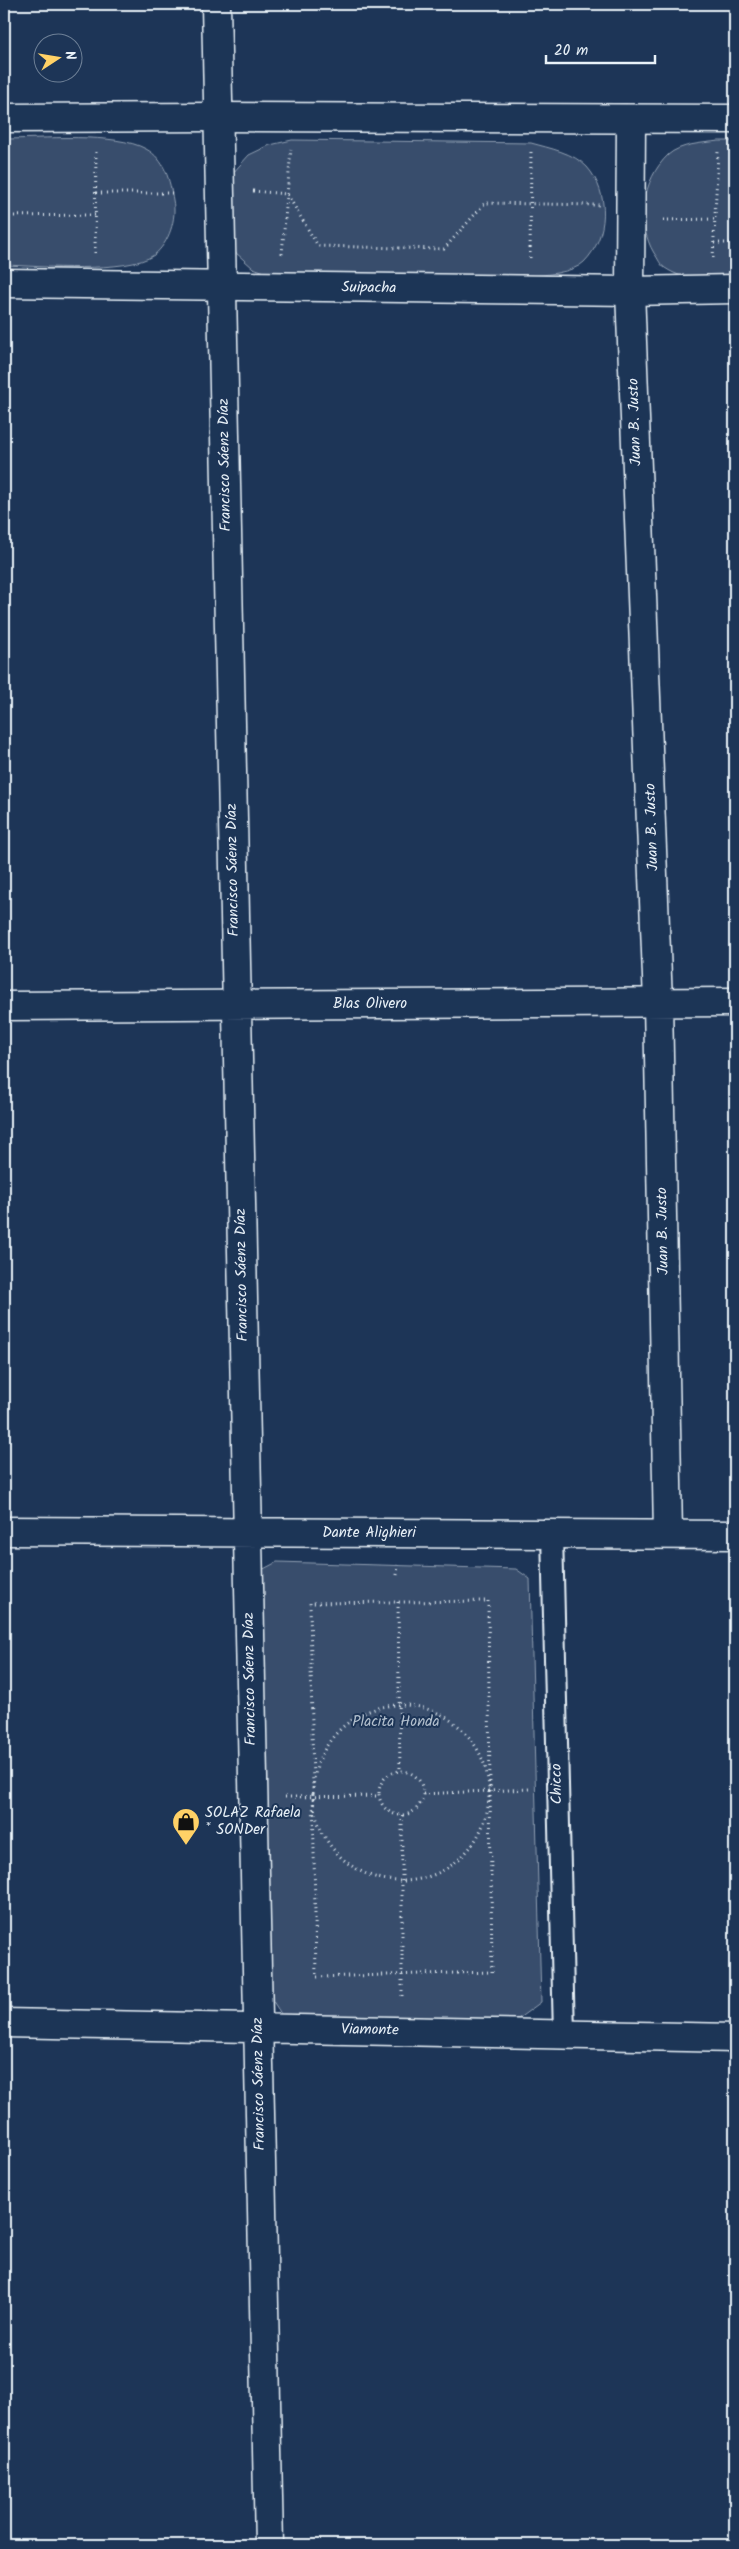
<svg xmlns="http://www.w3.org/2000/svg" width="739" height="2549" font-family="Kalam,sans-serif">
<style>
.park{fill:#374d6c;stroke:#909fb2}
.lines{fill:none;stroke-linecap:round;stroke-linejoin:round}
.service-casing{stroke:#e8f1f8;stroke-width:24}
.minor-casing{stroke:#e8f1f8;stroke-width:31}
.tertiary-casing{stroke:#e8f1f8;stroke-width:31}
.path{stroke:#e8f1f8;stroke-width:3;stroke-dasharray:1 4;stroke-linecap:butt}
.service{stroke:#1d3557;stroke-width:20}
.minor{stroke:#1d3557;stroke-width:28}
.tertiary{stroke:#1d3557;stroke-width:28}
.labels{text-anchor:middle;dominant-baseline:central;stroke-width:4;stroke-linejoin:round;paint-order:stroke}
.street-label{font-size:15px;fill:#e8f1f8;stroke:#1d3557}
.park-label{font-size:15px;fill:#b3c0ce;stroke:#1d3557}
.poi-label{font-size:15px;fill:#e8f1f8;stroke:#1d3557;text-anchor:start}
</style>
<rect width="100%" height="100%" fill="#1d3557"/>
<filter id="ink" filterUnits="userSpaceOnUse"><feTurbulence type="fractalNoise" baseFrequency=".02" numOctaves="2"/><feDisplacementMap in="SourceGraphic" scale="10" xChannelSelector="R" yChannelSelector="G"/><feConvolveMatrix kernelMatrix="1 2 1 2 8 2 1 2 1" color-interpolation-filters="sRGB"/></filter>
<g filter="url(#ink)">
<path class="park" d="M4,139C40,139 116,132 146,149C165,159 170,181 173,200C177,219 169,243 154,255C127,274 38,266 4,265Z
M292,140L531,143C549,148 574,153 587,167C610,193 609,237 584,262C573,273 544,275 529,276L280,277L253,268L235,252L223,222L232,174L249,155L270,145Z
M719,141H735V282C711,281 686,282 665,268C660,265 658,258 654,253C636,223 642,180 668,155C680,144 703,143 719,141Z
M277,1562L516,1569L530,1579L541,2002L515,2021L285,2020L269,1995L254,1574Z"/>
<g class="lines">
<defs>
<path id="service" d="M552,1533L564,2035"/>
<path id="minor" d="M216,4L269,2545
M631,120L630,291L658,1002L668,1534
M4,1006L735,1002
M4,1531L735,1535
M4,2023L735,2038"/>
<path id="tertiary" d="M4,118L217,117L735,119
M4,283L630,291L735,289"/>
</defs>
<use href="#service" class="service-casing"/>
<use href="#minor" class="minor-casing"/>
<use href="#tertiary" class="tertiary-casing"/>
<path class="path" d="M253,191L287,194L318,246L444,249L485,203L599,205
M96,193H175
M4,216L95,215
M663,220L715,219
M714,243H735
M95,253L96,149
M282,254L291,149
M530,258L531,151
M713,258L718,152
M397,1575L398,1565
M488,1601L492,1972L316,1977L310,1603Z
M398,1602L400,1771
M313 1793a88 88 0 1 1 176 0a88 88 0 1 1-176 0Z
M379 1793a22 22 0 1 1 44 0a22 22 0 1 1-44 0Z
M423,1794L530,1789
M285,1797L380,1796
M402,1815V1999"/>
<use href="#service" class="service"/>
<use href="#minor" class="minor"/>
<use href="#tertiary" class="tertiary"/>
</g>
</g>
<defs>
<symbol id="shop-pin" viewBox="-11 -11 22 30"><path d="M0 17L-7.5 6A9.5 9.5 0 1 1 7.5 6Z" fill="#ffd166" stroke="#1d3557"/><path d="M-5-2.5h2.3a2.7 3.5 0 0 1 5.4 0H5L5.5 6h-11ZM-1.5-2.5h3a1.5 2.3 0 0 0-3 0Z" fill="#111"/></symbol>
</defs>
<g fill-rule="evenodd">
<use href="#shop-pin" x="170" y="1806" width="32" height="43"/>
</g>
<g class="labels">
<g class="street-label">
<text transform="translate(369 288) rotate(1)">Suipacha</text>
<text transform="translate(635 422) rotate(-92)">Juan B. Justo</text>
<text transform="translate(225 465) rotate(-91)">Francisco Sáenz Díaz</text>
<text transform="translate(652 827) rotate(-92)">Juan B. Justo</text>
<text transform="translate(233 870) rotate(-91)">Francisco Sáenz Díaz</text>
<text x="370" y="1004">Blas Olivero</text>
<text transform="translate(663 1231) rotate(-91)">Juan B. Justo</text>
<text transform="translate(242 1275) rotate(-91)">Francisco Sáenz Díaz</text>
<text x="369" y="1533">Dante Alighieri</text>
<text transform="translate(250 1679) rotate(-91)">Francisco Sáenz Díaz</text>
<text transform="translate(557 1784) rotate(-91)">Chicco</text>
<text transform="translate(370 2030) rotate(1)">Viamonte</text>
<text transform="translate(259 2084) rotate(-91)">Francisco Sáenz Díaz</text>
</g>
<g class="park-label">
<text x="396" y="1722">Placita Honda</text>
</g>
<g class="poi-label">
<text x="205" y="1813">SOLAZ Rafaela<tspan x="205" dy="17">* SONDer</tspan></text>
</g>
</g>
<rect width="739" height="2549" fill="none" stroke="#1d3557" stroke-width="20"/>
<rect x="10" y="10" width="719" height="2529" fill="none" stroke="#e8f1f8" stroke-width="2" filter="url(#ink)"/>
<g transform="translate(58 58) rotate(78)"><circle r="24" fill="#1d3557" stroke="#6e8097"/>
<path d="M0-4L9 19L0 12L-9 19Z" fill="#ffd166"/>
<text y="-8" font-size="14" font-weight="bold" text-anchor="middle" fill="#e8f1f8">N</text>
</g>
<path d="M546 55v8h109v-8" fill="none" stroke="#e8f1f8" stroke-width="2.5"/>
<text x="554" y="55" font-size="15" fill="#e8f1f8" stroke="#1d3557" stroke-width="4" paint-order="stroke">20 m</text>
</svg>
